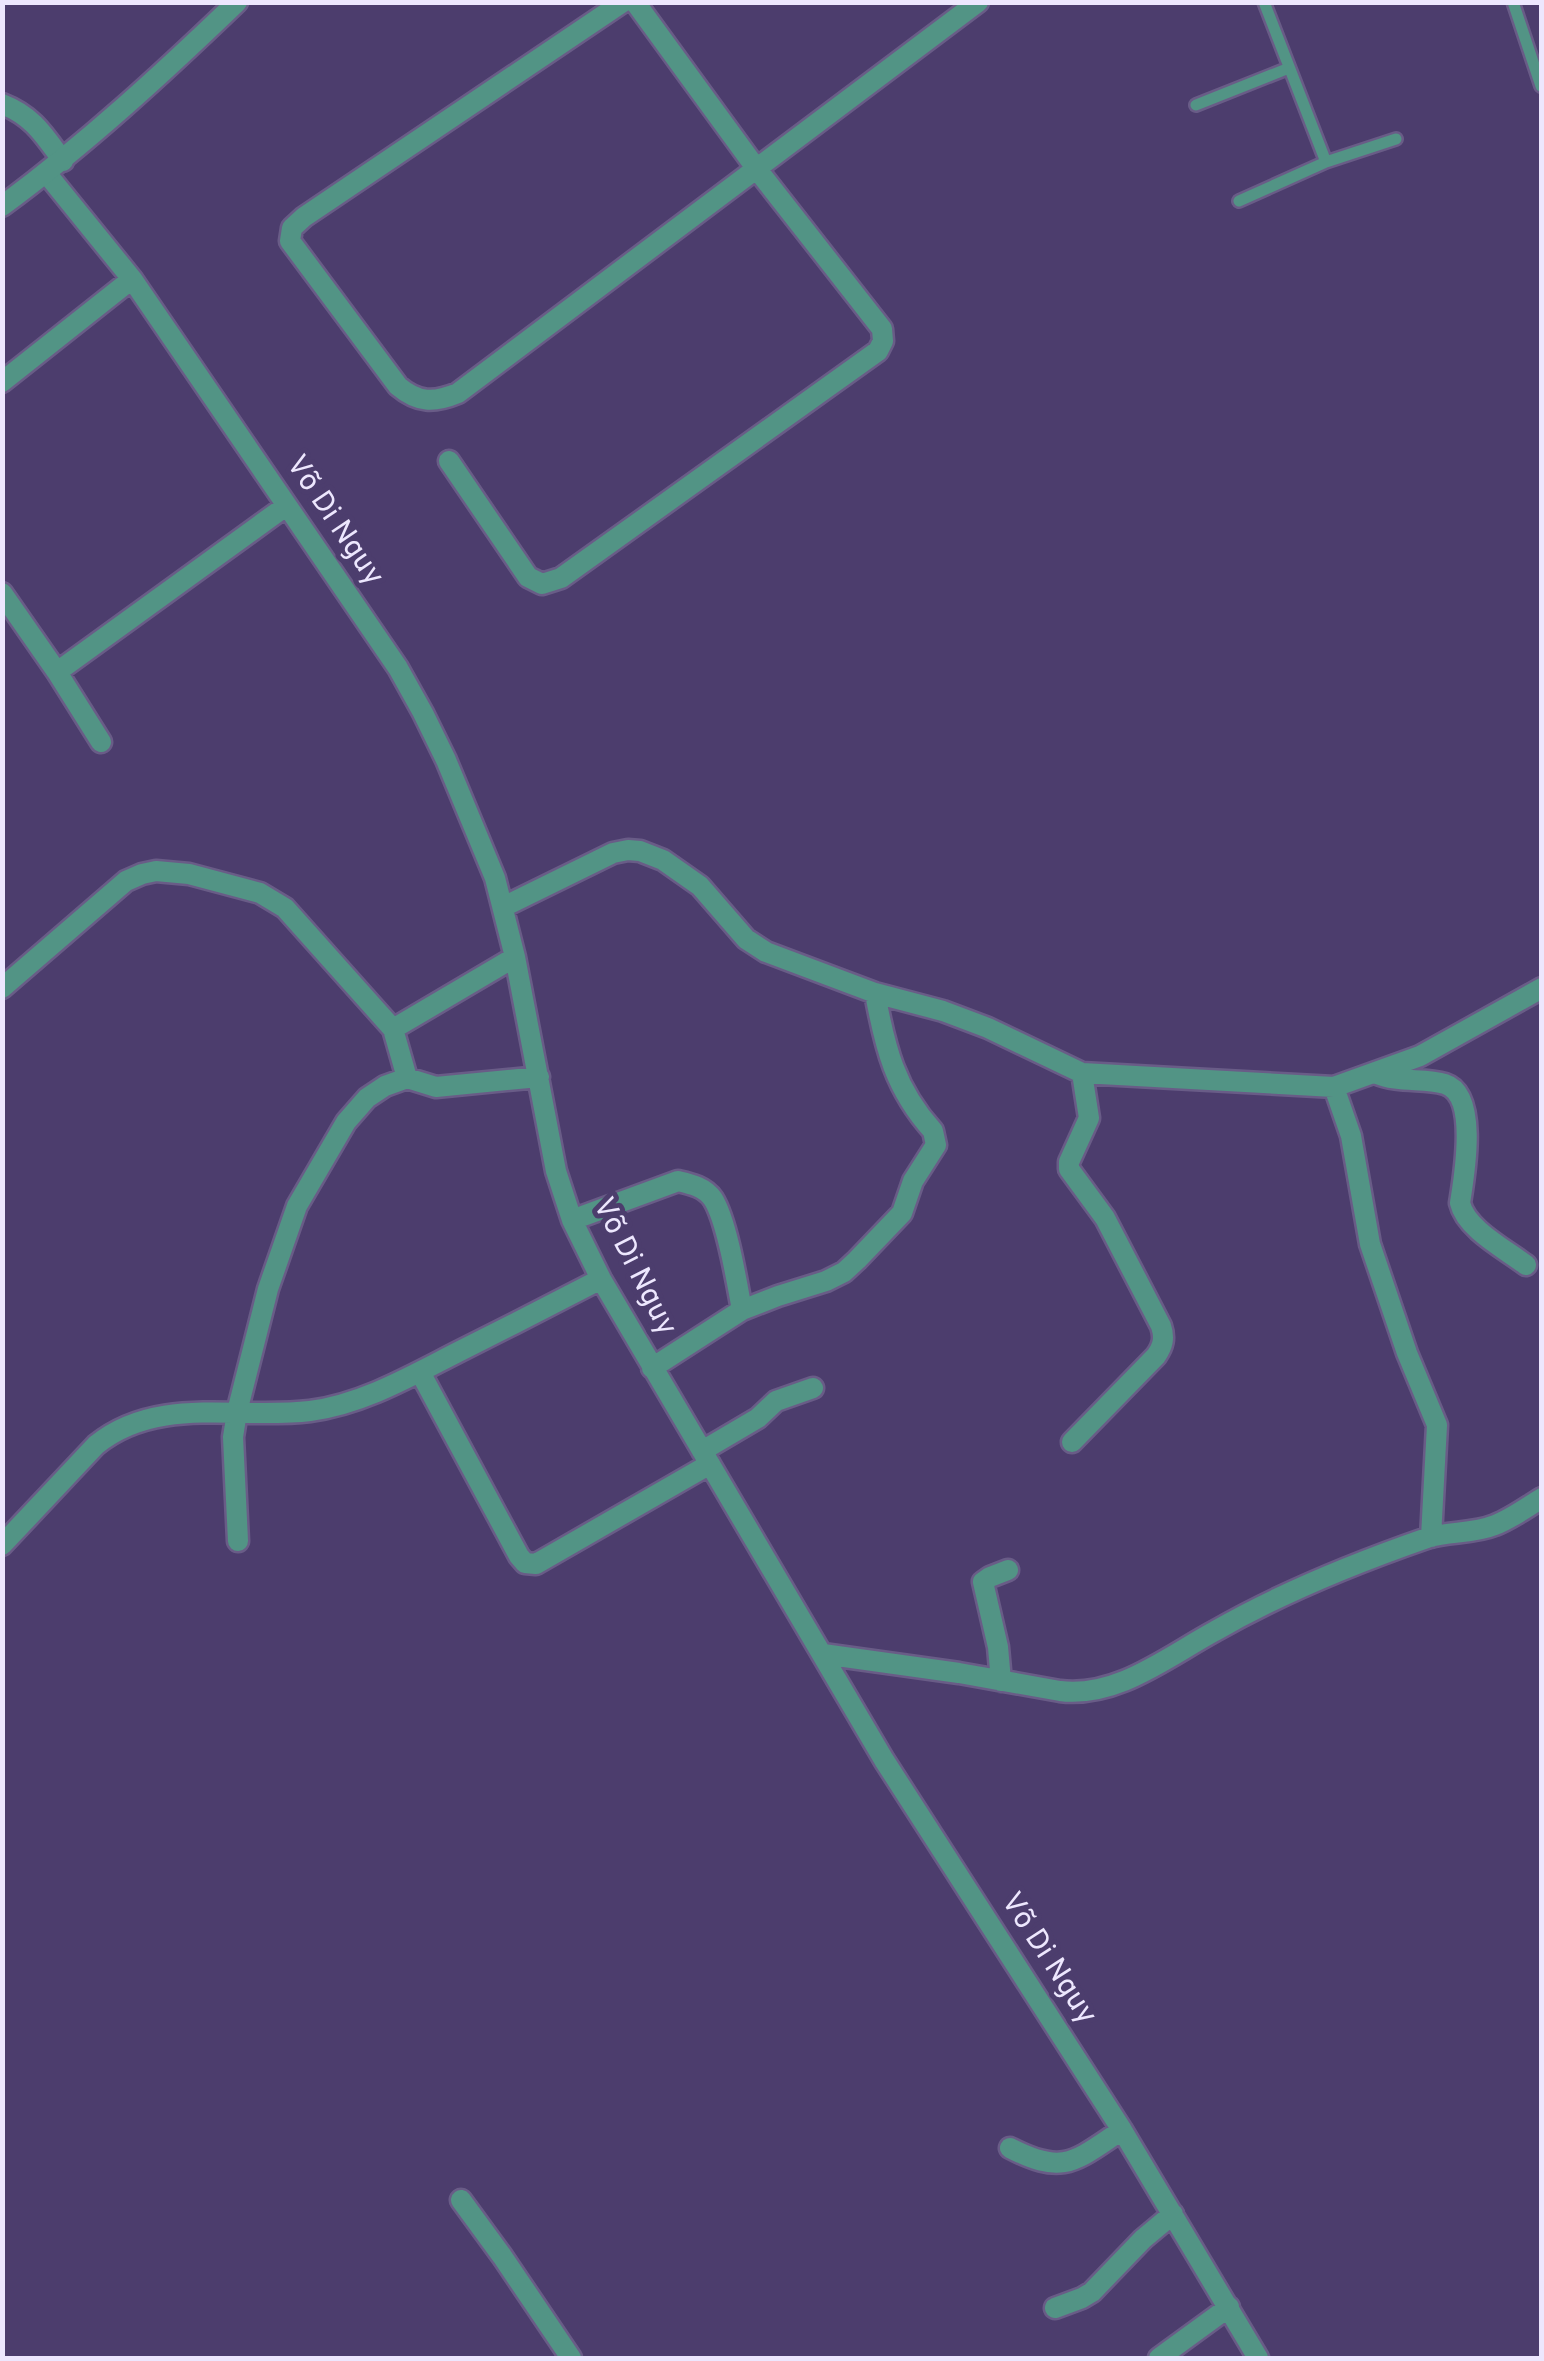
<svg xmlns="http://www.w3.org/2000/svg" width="1544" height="2361" font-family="Overpass,sans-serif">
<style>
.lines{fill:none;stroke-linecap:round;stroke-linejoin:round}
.service-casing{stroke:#695c87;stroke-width:16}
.minor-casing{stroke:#695c87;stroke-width:25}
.tertiary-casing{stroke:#695c87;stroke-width:25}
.service{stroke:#529485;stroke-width:11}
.minor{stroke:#529485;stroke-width:20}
.tertiary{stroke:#529485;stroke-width:20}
.labels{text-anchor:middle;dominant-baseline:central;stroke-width:10;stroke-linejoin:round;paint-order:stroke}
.street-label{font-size:30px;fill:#ede7fe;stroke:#4c3d6d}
</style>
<rect width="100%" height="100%" fill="#4c3d6d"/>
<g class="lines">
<defs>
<path id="service" d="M1513,2L1541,86
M1196,105L1289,68
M1326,162L1396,139
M1239,201L1326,162L1264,2"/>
<path id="minor" d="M623,2L304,217L292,228L290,241L398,386C418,403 434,403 458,393L978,2
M2,104C33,116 44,135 63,161
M47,174L132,279L398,668L423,713L446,760L495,878L515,957L556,1171L572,1220L601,1279L884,1760L1122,2130L1258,2358
M2,382L132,279
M449,461L528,577L542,584L561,578L878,351L883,341L882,329L756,168L635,2
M2,593L57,672L101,742
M57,672L286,506
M503,907L613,853L628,850L640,851L663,860L700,886L746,939L766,952L875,993L943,1011L988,1028L1082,1073L1334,1087L1420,1056L1542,988
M2,988L126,881L142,874L156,871L189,874L260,893L285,908L393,1029L407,1078
M393,1029L515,957
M1375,1073C1400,1084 1423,1077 1445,1084C1479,1095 1464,1177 1460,1203C1466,1229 1505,1249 1526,1265
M1334,1087L1351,1136L1370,1244L1407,1353L1437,1425L1431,1537
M572,1220L678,1181C691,1184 705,1187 713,1199C727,1221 737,1283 742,1310
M652,1368L742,1310L778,1296L826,1281L844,1272L857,1260L902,1213L913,1181L936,1145L933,1131C895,1089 885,1048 875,993
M420,1372L519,1556L525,1563L536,1564L710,1464
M1072,1442L1156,1356C1163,1346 1165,1338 1161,1326L1105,1218L1069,1169V1162L1089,1118L1082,1073
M702,1451L758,1418L776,1401L813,1388
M238,1541L233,1437L237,1412L268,1289L297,1206L346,1122L367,1098L385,1086L407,1078L436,1087L539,1077
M2,1545L96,1445C157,1395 239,1420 310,1411C363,1404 411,1376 458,1352C506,1328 553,1304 601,1279
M823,1654L959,1673L1060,1691C1117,1698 1167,1657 1215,1631C1281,1593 1355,1563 1427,1538C1449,1531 1473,1534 1495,1525C1511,1519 1527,1507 1542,1498
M1001,1681L998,1647L983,1582L990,1577L1008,1570
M1010,2148C1064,2176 1075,2161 1122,2130
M461,2200L502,2256L571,2358
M1055,2308L1082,2298L1092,2292L1143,2239L1173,2214
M1159,2358L1229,2307"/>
<path id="tertiary" d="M2,206C86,144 162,74 237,2"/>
</defs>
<use href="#service" class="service-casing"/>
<use href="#minor" class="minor-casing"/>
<use href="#tertiary" class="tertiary-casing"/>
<use href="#service" class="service"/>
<use href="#minor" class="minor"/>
<use href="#tertiary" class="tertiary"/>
</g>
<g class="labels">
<g class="street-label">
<text transform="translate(334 521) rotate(56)">Võ Di Nguy</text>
<text transform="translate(634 1267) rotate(63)">Võ Di Nguy</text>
<text transform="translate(1048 1959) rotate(57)">Võ Di Nguy</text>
</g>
</g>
<rect width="1544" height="2361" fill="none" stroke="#ede7fe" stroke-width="10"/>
</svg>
